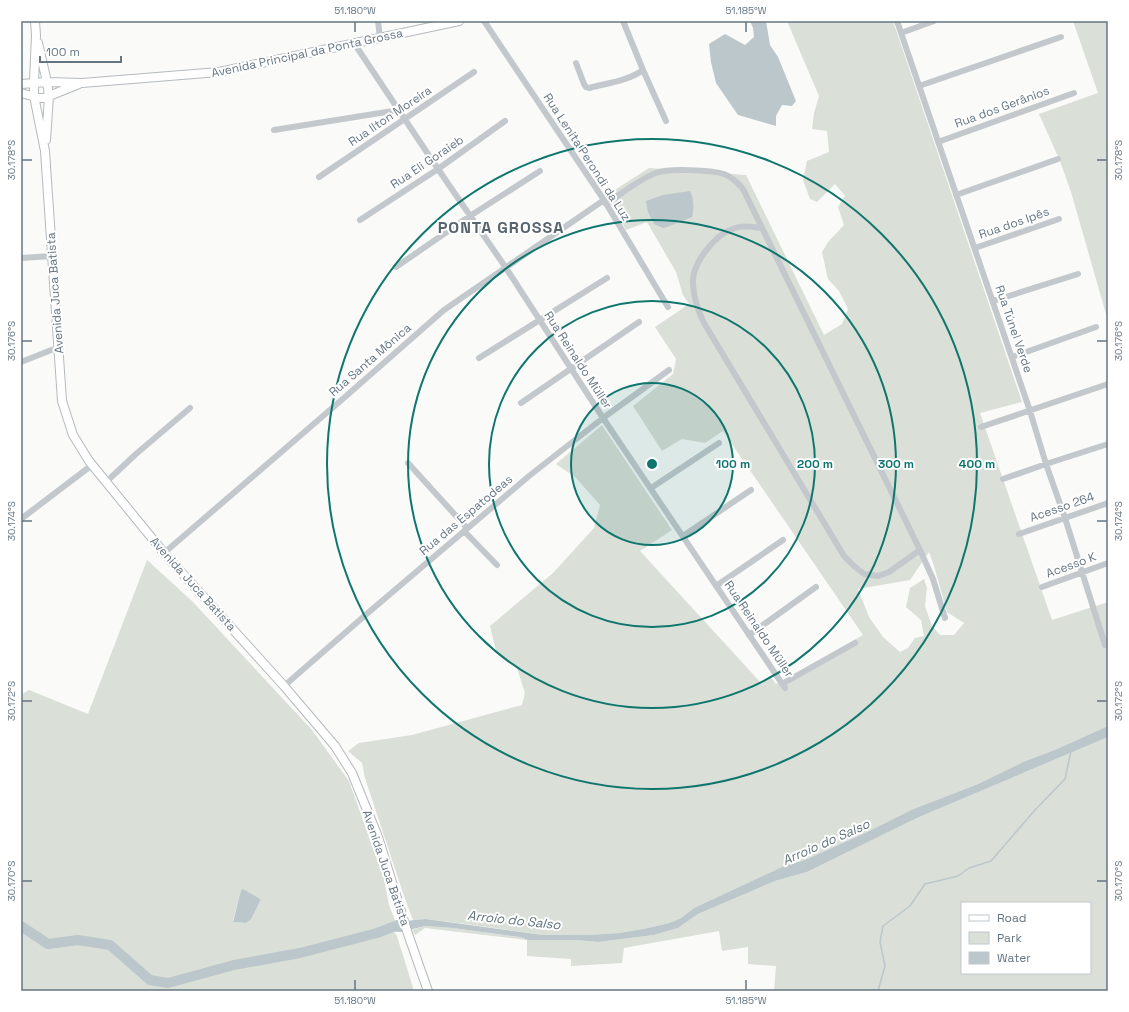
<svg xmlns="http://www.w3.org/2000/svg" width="1129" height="1012" font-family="'Space Grotesk',sans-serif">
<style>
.green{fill:#dadfd7;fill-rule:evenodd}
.water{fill:#bbc7cb}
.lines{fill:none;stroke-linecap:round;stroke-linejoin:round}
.stream{stroke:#bbc7cb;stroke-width:1.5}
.river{stroke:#bbc7cb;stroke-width:10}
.major-casing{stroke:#b5babe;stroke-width:10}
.minor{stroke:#c3c8cc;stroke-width:6}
.major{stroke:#fff;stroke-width:8}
.ticks{fill:none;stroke:#657683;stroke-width:1.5}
.ring{fill:none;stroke:#0f766e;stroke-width:2}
.labels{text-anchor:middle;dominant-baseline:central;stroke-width:4;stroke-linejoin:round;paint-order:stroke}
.street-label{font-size:12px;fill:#657683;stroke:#fff}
.water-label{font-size:13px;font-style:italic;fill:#60757c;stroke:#fff}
.district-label{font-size:16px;font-weight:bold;letter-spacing:1px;fill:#57646e;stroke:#fff}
.centre{fill:#0f766e;stroke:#fff;stroke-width:2}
.ring-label{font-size:12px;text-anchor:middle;font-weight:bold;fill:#0f766e;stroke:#fff;stroke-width:4;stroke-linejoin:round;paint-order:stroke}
.neatline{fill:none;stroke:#657683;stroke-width:1.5}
.ticks-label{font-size:10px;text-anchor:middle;fill:#657683}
</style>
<rect width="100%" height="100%" fill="#fafaf8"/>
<path class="green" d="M787,21H893L1022,402L980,413L1052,620L1108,602V726L1057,749L1023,762L978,784L911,810L865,833L805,860L784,866L694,908L681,918L669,923L648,928L619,933L588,935H543L459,923L426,919L413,920L404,896L365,778L362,763L348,751L359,743L412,735L522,705L525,693L517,668L496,651L490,626L553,573L594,528L600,505L575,477L556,464L602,425L672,530L640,551L762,684L770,676L776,684L863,635L723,431L705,443L682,439L662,451L633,406L673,374L676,359L655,327L689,304L683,295L676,272L647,222L626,230L607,195L649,168L746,175L824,335L842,324L848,309L839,291L828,279L822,252L828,242L844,225L838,207L845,196L835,184L817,202L810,199L803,180L807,161L829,152L827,131L812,129L814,113L819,96ZM929,552L934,566L947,612L964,623L954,635H940L932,626L925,606L927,588L924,579L910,588L906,607L921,620L924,636L915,638L908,648L900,652L883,637L869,617L858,589L910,580Z
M1073,21H1108V321L1071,192L1060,161L1039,114L1098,93Z
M147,560L192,601L312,730L349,781L384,879L389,905L396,923L387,926L385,931L394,932L397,936L414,991H21V695L29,690L88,714ZM243,889L246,923L233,922V920L241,890Z
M1108,737V991H774L776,966L748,964V947L722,951L719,931L624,948L622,963L571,966V959L527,956V940L425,928L415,935L412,930L425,926L453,928L520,937L528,940H576L598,942L654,935L678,928L698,914L775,881L807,872L917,818ZM962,903H1090V973H962Z"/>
<path class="water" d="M750,21H766L770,45L778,57L796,101L792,106L782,105L776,116V126L738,115L716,83L711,62L709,44L725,34L745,45L754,37L753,28Z
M690,191C694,198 694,209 692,217L667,227L663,228L654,224L648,212L646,201L663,195Z
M1108,726V737L917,818L807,872L775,881L698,914L678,928L654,935L598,942L576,940H528L520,937L453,928L425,926L401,932L385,931L387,925L413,920L426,919L543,935H588L619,933L648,928L669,923L681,918L694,908L784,866L805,860L865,833L911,810L978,784L1023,762L1057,749Z
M243,889L260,899V901L251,919L246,923L233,922L241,890Z"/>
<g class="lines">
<path class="stream" d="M878,991L885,966L880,942L883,926L910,906L925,884L958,876L969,868L991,861L1035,810L1065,779L1071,751"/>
<path class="river" d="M21,926L48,944L78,940L110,945L150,980L168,983L234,965L300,953L377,933L398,925"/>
<defs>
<path id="major" d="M35,21L36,35L34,82V96L45,151L62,401L73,435L89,461L164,553L284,686L335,746L352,773L378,837L408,934L428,991
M38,43L47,82L49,96L46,140
M21,84L47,82L82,83L219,72L459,21
M21,93L39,98H44L79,84"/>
</defs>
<use href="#major" class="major-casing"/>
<path class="minor" d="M378,21L380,38
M484,21L604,200L668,307
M623,21L643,70L666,121
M897,21L1030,411L1046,464L1065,518L1105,645
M901,33L934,21
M354,43L438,169L506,268L603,418L785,688
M576,63L584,84L586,87L589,88C607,83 628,81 643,70
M919,86L1061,37
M274,130L399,110
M938,142L1074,93
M319,177L474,72
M956,195L1058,159
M606,204C621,194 641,178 656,173C669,168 711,170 724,174C732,177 738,183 743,189L920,550L933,579L945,618
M360,220L438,169L505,121
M762,228C753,227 744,225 735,228C715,234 691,264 693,285C694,298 698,311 704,323L844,556L854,566L864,574L878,576L889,572L920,550
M975,248L1059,219
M21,258L52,256
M396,267L470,216L540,171
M993,301L1078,274
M1012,357L1096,327
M479,358L607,278
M21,362L59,347
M521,403L639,322
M981,427L1108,384
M408,463L467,528
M1003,479L1046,464L1108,444
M106,482L136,454L190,408
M651,488L719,443
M21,519L92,465
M464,531L497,565
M1019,534L1108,503
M683,536L751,490
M164,553L345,397L444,310L604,200
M716,586L783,540
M1042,587L1108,563
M749,635L816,587
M782,684L855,643
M284,686L369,612L529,476L603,418L669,370"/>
<use href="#major" class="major"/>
</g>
<path class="ticks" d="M355,22V32M746,22V32M22,160H32M1097,160H1107M22,341H32M1097,341H1107M22,521H32M1097,521H1107M22,701H32M1097,701H1107M22,881H32M1097,881H1107M355,980V990M746,980V990"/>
<circle cx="652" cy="464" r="81" fill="#0f766e" fill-opacity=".12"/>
<g class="ring">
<circle cx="652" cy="464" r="81"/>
<circle cx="652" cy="464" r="163"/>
<circle cx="652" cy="464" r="244"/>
<circle cx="652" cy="464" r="325"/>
</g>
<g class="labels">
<g class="street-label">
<text transform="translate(307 53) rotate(-12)">Avenida Principal da Ponta Grossa</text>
<text transform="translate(1002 107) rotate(-20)">Rua dos Gerânios</text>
<text transform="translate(390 116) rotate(-34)">Rua Ilton Moreira</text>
<text transform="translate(587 157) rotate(57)">Rua Lenita Perondi da Luz</text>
<text transform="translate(427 162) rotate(-34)">Rua Eli Goraieb</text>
<text transform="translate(1014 223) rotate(-19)">Rua dos Ipês</text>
<text transform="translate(55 293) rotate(-94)">Avenida Juca Batista</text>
<text transform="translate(1014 329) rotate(71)">Rua Túnel Verde</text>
<text transform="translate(370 360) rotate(-41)">Rua Santa Mônica</text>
<text transform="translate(578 360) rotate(57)">Rua Reinaldo Müller</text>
<text transform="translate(1062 507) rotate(-19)">Acesso 264</text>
<text transform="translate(466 515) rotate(-40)">Rua das Espatodeas</text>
<text transform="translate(1071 565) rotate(-20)">Acesso K</text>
<text transform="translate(193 584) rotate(48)">Avenida Juca Batista</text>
<text transform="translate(759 629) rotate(56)">Rua Reinaldo Müller</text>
<text transform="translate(386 868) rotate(71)">Avenida Juca Batista</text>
</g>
<g class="water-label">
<text transform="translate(826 842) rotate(-24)">Arroio do Salso</text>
<text transform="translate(514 920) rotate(6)">Arroio do Salso</text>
</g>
<g class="district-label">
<text x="501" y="227">PONTA GROSSA</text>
</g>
</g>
<circle cx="652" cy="464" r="6" class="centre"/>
<g class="ring-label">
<text x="733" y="468">100 m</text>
<text x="815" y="468">200 m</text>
<text x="896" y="468">300 m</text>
<text x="977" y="468">400 m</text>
</g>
<rect width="1129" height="1012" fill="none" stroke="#ffffff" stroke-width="44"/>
<rect x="961" y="902" width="130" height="72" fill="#ffffff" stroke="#c1c8cd"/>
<rect x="969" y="915" width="20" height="6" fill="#ffffff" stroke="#c1c8cd"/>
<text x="997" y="922" font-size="12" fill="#657683">Road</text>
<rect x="969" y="932" width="20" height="12" fill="#dadfd7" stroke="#c1c8cd"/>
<text x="997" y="942" font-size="12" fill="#657683">Park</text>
<rect x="969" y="952" width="20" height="12" fill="#bbc7cb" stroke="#c1c8cd"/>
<text x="997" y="962" font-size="12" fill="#657683">Water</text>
<path d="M40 56v6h81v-6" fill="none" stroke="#657683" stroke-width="2"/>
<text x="46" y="56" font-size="12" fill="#657683" stroke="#ffffff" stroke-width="3" paint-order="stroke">100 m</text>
<rect x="22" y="22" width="1085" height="968" class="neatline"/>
<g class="ticks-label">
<text x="355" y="14">51.180°W</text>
<text x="746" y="14">51.185°W</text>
<text transform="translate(1118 160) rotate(-90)" y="4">30.178°S</text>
<text transform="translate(11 160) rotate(-90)" y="4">30.178°S</text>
<text transform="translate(1118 341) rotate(-90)" y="4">30.176°S</text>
<text transform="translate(11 341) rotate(-90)" y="4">30.176°S</text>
<text transform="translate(1118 521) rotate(-90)" y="4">30.174°S</text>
<text transform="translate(11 521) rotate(-90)" y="4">30.174°S</text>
<text transform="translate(1118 701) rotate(-90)" y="4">30.172°S</text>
<text transform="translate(11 701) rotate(-90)" y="4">30.172°S</text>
<text transform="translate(1118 881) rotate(-90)" y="4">30.170°S</text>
<text transform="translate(11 881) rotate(-90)" y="4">30.170°S</text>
<text x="355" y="1004">51.180°W</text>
<text x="746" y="1004">51.185°W</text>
</g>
</svg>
